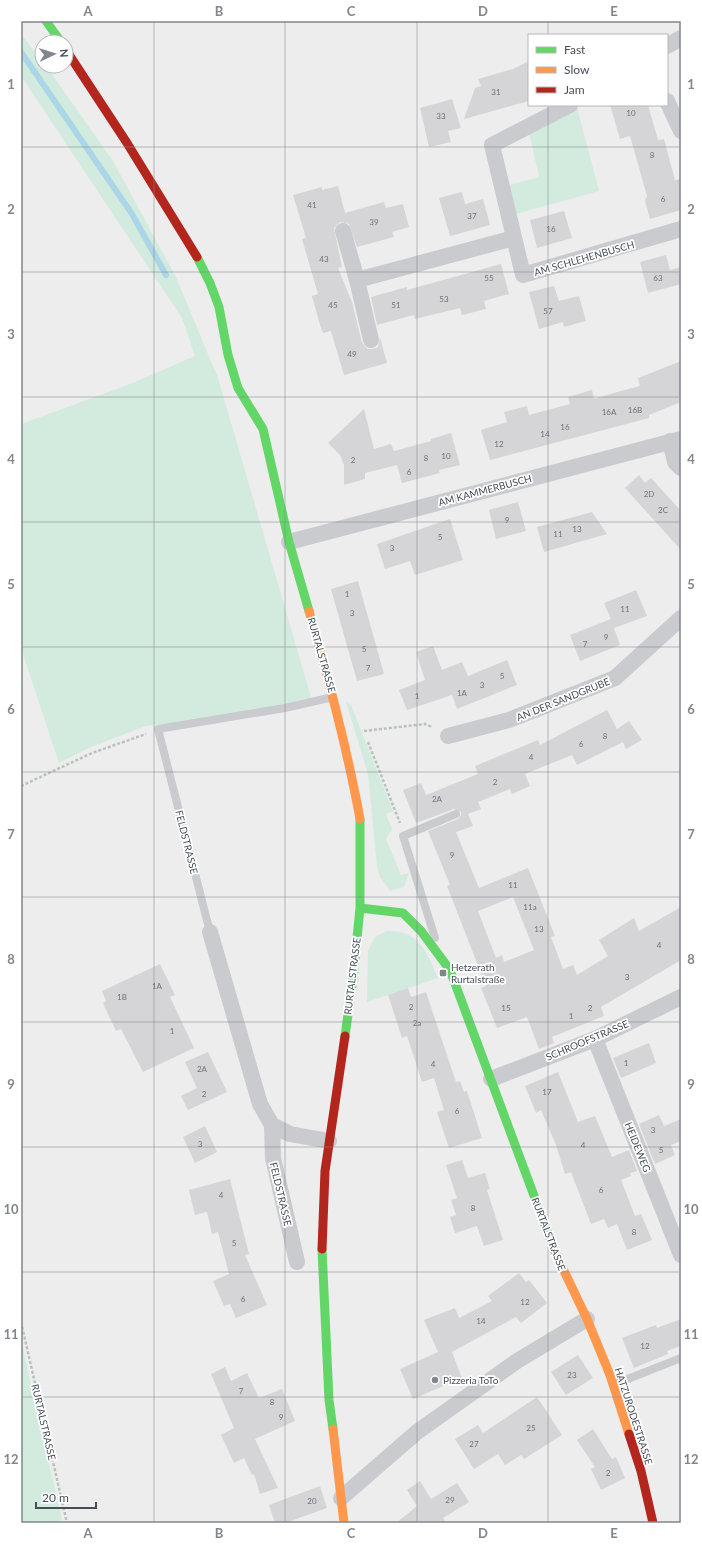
<svg xmlns="http://www.w3.org/2000/svg" width="702" height="1544" font-family="Lato,sans-serif">
<style>
.green{fill:#d3ebde}
.lines{fill:none;stroke-linecap:round;stroke-linejoin:round}
.stream{stroke:#aad6e7;stroke-width:6}
.building{fill:#d5d5d7;fill-rule:evenodd}
.path{stroke:#b7c2bf;stroke-width:2.5;stroke-dasharray:3 2;stroke-linecap:butt}
.lane{stroke:#c9cbce;stroke-width:8}
.street{stroke:#c9cbce;stroke-width:16}
.fast{stroke:#63d668;stroke-width:9}
.slow{stroke:#ff974d;stroke-width:9}
.jam{stroke:#b3261e;stroke-width:9}
.grid{fill:none;stroke:#81868c;stroke-width:1;stroke-opacity:0.55}
.poi-dot{fill:#81868c;stroke:#fff;stroke-width:1.5}
.labels{text-anchor:middle;dominant-baseline:central;stroke-width:3.5;stroke-linejoin:round;paint-order:stroke}
.number-label{font-size:8px;fill:#6b7179}
.street-label{font-size:10px;fill:#464e58;stroke:#fff}
.poi-label{font-size:10px;fill:#464e58;stroke:#fff;text-anchor:start}
.neatline{fill:none;stroke:#81868c;stroke-width:1.5}
.grid-label{font-size:13px;text-anchor:middle;font-weight:bold;fill:#81868c}
</style>
<rect width="100%" height="100%" fill="#eeeded"/>
<path class="green" d="M21,34L42,61V66L47,67L113,161L176,277L218,378L311,697L308,700L242,715L146,726L91,747L59,763L21,648V424L130,384L195,356L182,318L21,76Z
M577,107L599,191L516,214L509,185L539,177L529,132Z
M346,702L351,705L393,811L386,814L392,829L386,839L401,875L409,873L404,887L390,891L380,877L377,867L368,774Z
M386,931C419,929 427,952 438,978L367,1002L368,950L375,937Z
M21,1340L62,1520L54,1523H21Z"/>
<g class="lines">
<path class="stream" d="M21,52L132,214L166,275"/>
</g>
<path class="building" d="M529,61V101L464,119L475,88L481,86L478,79L513,69Z
M452,99L461,128L448,131L451,142L429,147L420,108Z
M610,105H648L658,140L664,139L675,180L681,179V210L650,219L645,201L647,196L630,136L620,139Z
M338,186L345,213L384,202L386,208L403,204L409,227L392,232L394,237L357,247L349,224L340,222L334,228L342,267L338,268L352,302L362,343L368,349H373L378,347L380,338L387,363L344,375L331,331L323,333L320,325L312,296L318,294L302,239L306,238L293,195L322,187V190Z
M462,192L465,204L483,199L490,225L450,236L439,198Z
M564,211L572,238L537,248L530,220Z
M666,255L670,270L681,267V284L648,293L640,262Z
M501,264L509,294L484,301L486,309L462,315L460,308L415,319L414,315L377,325L371,297L407,287V290Z
M554,286L559,301L579,296L586,321L564,327L563,322L539,329L529,292Z
M681,361V402L649,415V418L490,460L481,430L507,422L504,412L527,406L529,415L570,404L568,397L592,390L594,399L617,392L640,386L638,378Z
M364,409L374,449L391,444L394,451L431,441V439L451,433L460,465L439,470L440,473L402,483L397,465L365,473V479L344,485V465L340,455L328,443Z
M639,475L645,483L651,478L681,511V550L625,488Z
M518,502L526,531L496,539L489,510Z
M592,512L607,534L544,552L537,527Z
M450,519L463,560L415,575L410,561L385,569L377,544Z
M358,581L384,674L357,681L331,589Z
M636,590L647,616L614,628L620,645L580,661L570,635L611,619L604,603Z
M433,646L442,670L462,662L468,676L507,660L517,685L457,709L452,695L407,710L399,690L425,680L416,652Z
M607,710L617,729L629,721L642,740L626,749L623,742L577,765L572,755L525,774L530,786L512,794L510,789L478,802L481,809L468,814L473,826L456,832L479,888L528,868L555,936L551,937L563,969L573,965L577,975L608,956L599,940L634,918L639,931L681,907V960L601,1007L604,1016L552,1037L554,1043L539,1049L527,1017L497,1028L481,988L486,986L447,886L450,885L428,831L458,819L461,815V812L454,809L416,823L403,790L421,783L426,795L478,774L475,766L538,740L540,745ZM513,897L534,950L504,962L502,955L496,958L478,911Z
M160,964L175,995L170,997L194,1048L143,1072L121,1029L116,1031L103,1003L106,1001L102,991Z
M408,988L411,997L426,992L456,1082L460,1081L464,1092L467,1091L482,1138L449,1148L437,1112L444,1110L434,1078L422,1082L407,1036L402,1038L388,995Z
M649,1043L656,1063L621,1078L613,1058Z
M208,1052L227,1092L188,1110L181,1096L197,1088L185,1062Z
M558,1072L578,1122L595,1116L612,1157L629,1150L637,1171L630,1173L631,1176L621,1180L635,1216L641,1214L652,1240L627,1250L617,1224L608,1228L604,1219L591,1224L571,1172L565,1174L556,1145L541,1110L536,1113L525,1086Z
M659,1115L664,1126L681,1119V1141L671,1145L675,1155L655,1164L639,1124Z
M205,1126L217,1152L195,1163L183,1137Z
M462,1160L468,1178L485,1173L490,1189L487,1190L503,1240L484,1246L477,1226L455,1233L450,1217L456,1215L451,1200L457,1198L446,1165Z
M230,1179L249,1254L245,1255L267,1305L236,1318L230,1304L224,1306L213,1281L229,1274L218,1232L212,1234L207,1212L195,1215L189,1190Z
M519,1273L526,1282L529,1280L547,1303L521,1323L516,1317L452,1352L462,1378L413,1399L400,1369L438,1352L424,1320L455,1308L459,1318L492,1301L488,1296Z
M681,1319V1346L667,1351L668,1354L634,1368L622,1338L656,1325L657,1328Z
M578,1355L593,1378L566,1395L551,1372Z
M225,1367L231,1381L247,1373L259,1398L282,1389L295,1421L255,1439L278,1488L260,1494L254,1474L252,1475L244,1458L234,1463L221,1435L234,1428L211,1374Z
M537,1397L562,1435L524,1459L521,1455L505,1465L498,1454L474,1469L455,1439L478,1425L483,1433Z
M593,1429L612,1459L616,1457L625,1478L601,1490L591,1469L595,1467L577,1440Z
M420,1481L431,1499L457,1483L469,1502L443,1518L446,1523H396L417,1506L407,1490Z
M320,1486L327,1508L285,1523H275L269,1505Z"/>
<g class="lines">
<path class="path" d="M364,731L425,724L432,727
M368,742L400,823
M21,786L92,753L146,734
M21,1322L67,1523"/>
<path class="lane" d="M210,932L158,729L285,708L333,697
M435,938L403,836L456,814
M615,1384L681,1358"/>
<path class="street" d="M667,46L681,38
M667,101L681,131
M570,105L492,145L523,275L681,229
M343,231L357,280L371,340
M357,280L514,238
M670,441L675,462L681,468
M289,542L681,439
M448,736L509,720L615,678L681,618
M210,932L260,1104L272,1125L273,1158L297,1262
M595,1039L681,1255
M491,1079L595,1039L681,997
M272,1125L290,1134L329,1141
M341,1498L417,1432L517,1361L587,1319"/>
<path class="fast" d="M46,21L61,42
M197,257L210,283L219,307L228,355L238,388L263,429L289,542L309,611
M360,908L403,913L421,931L450,970L555,1252
M345,1036L353,979L360,908V819
M322,1249L329,1400L333,1429"/>
<path class="slow" d="M309,611C329,680 347,748 360,819
M555,1252L587,1319L610,1375L629,1434
M333,1429L344,1523"/>
<path class="jam" d="M66,50L127,143L197,257
M322,1249L325,1171L345,1036
M629,1434L641,1471L653,1523"/>
</g>
<path class="grid" d="M154,21V1523M285,21V1523M417,21V1523M548,21V35M548,105V1523M21,147H681M21,272H681M21,397H681M21,522H681M21,647H681M21,772H681M21,897H681M21,1022H681M21,1147H681M21,1272H681M21,1397H681"/>
<g class="poi-dot">
<rect x="439" y="969" width="8" height="8" rx="2"/>
<circle cx="435" cy="1380" r="4"/>
</g>
<g class="labels">
<g class="number-label">
<text x="496" y="92">31</text>
<text x="631" y="113">10</text>
<text x="441" y="116">33</text>
<text x="652" y="155">8</text>
<text x="663" y="199">6</text>
<text x="312" y="205">41</text>
<text x="472" y="216">37</text>
<text x="374" y="222">39</text>
<text x="551" y="229">16</text>
<text x="324" y="259">43</text>
<text x="489" y="278">55</text>
<text x="658" y="278">63</text>
<text x="444" y="299">53</text>
<text x="333" y="305">45</text>
<text x="396" y="305">51</text>
<text x="548" y="311">57</text>
<text x="352" y="354">49</text>
<text x="635" y="410">16B</text>
<text x="609" y="412">16A</text>
<text x="565" y="427">16</text>
<text x="545" y="434">14</text>
<text x="499" y="444">12</text>
<text x="446" y="456">10</text>
<text x="426" y="458">8</text>
<text x="353" y="460">2</text>
<text x="409" y="472">6</text>
<text x="649" y="494">2D</text>
<text x="663" y="510">2C</text>
<text x="507" y="520">9</text>
<text x="577" y="529">13</text>
<text x="558" y="534">11</text>
<text x="440" y="537">5</text>
<text x="392" y="548">3</text>
<text x="347" y="594">1</text>
<text x="625" y="609">11</text>
<text x="352" y="613">3</text>
<text x="606" y="637">9</text>
<text x="585" y="644">7</text>
<text x="364" y="649">5</text>
<text x="368" y="668">7</text>
<text x="502" y="676">5</text>
<text x="482" y="685">3</text>
<text x="462" y="693">1A</text>
<text x="417" y="696">1</text>
<text x="605" y="736">8</text>
<text x="581" y="744">6</text>
<text x="531" y="757">4</text>
<text x="495" y="782">2</text>
<text x="437" y="799">2A</text>
<text x="452" y="855">9</text>
<text x="513" y="885">11</text>
<text x="530" y="907">11a</text>
<text x="539" y="929">13</text>
<text x="659" y="945">4</text>
<text x="627" y="977">3</text>
<text x="157" y="986">1A</text>
<text x="122" y="997">1B</text>
<text x="411" y="1007">2</text>
<text x="506" y="1008">15</text>
<text x="590" y="1008">2</text>
<text x="571" y="1016">1</text>
<text x="417" y="1023">2a</text>
<text x="172" y="1031">1</text>
<text x="626" y="1063">1</text>
<text x="433" y="1064">4</text>
<text x="202" y="1069">2A</text>
<text x="547" y="1092">17</text>
<text x="204" y="1094">2</text>
<text x="457" y="1111">6</text>
<text x="653" y="1130">3</text>
<text x="200" y="1144">3</text>
<text x="583" y="1145">4</text>
<text x="661" y="1150">5</text>
<text x="601" y="1190">6</text>
<text x="221" y="1195">4</text>
<text x="473" y="1208">8</text>
<text x="634" y="1232">8</text>
<text x="234" y="1243">5</text>
<text x="243" y="1299">6</text>
<text x="525" y="1302">12</text>
<text x="481" y="1321">14</text>
<text x="645" y="1346">12</text>
<text x="572" y="1375">23</text>
<text x="241" y="1391">7</text>
<text x="272" y="1402">8</text>
<text x="281" y="1417">9</text>
<text x="531" y="1428">25</text>
<text x="474" y="1444">27</text>
<text x="608" y="1473">2</text>
<text x="450" y="1500">29</text>
<text x="312" y="1501">20</text>
</g>
<g class="street-label">
<text transform="translate(584 258) rotate(-16)">AM SCHLEHENBUSCH</text>
<text transform="translate(485 490) rotate(-15)">AM KAMMERBUSCH</text>
<text transform="translate(322 655) rotate(74)">RURTALSTRASSE</text>
<text transform="translate(563 699) rotate(-22)">AN DER SANDGRUBE</text>
<text transform="translate(187 842) rotate(76)">FELDSTRASSE</text>
<text transform="translate(352 976) rotate(-83)">RURTALSTRASSE</text>
<text transform="translate(587 1040) rotate(-23)">SCHROOFSTRASSE</text>
<text transform="translate(638 1147) rotate(68)">HEIDEWEG</text>
<text transform="translate(281 1194) rotate(77)">FELDSTRASSE</text>
<text transform="translate(549 1234) rotate(69)">RURTALSTRASSE</text>
<text transform="translate(634 1416) rotate(72)">HATZURODESTRASSE</text>
<text transform="translate(44 1422) rotate(77)">RURTALSTRASSE</text>
</g>
<g class="poi-label">
<text x="451" y="967">Hetzerath<tspan x="451" dy="12">Rurtalstraße</tspan></text>
<text x="443" y="1380">Pizzeria ToTo</text>
</g>
</g>
<rect width="702" height="1544" fill="none" stroke="#ffffff" stroke-width="44"/>
<rect x="528" y="34" width="140" height="72" fill="#ffffff" stroke="#b5b8bc"/>
<rect x="536" y="47" width="20" height="6" fill="#63d668" stroke="#b5b8bc"/>
<text x="564" y="54" font-size="12" fill="#464e58">Fast</text>
<rect x="536" y="67" width="20" height="6" fill="#ff974d" stroke="#b5b8bc"/>
<text x="564" y="74" font-size="12" fill="#464e58">Slow</text>
<rect x="536" y="87" width="20" height="6" fill="#b3261e" stroke="#b5b8bc"/>
<text x="564" y="94" font-size="12" fill="#464e58">Jam</text>
<g transform="translate(54 54) rotate(86)"><circle r="19" fill="#ffffff" stroke="#b5b8bc"/>
<path d="M0-3L7 15L0 10L-7 15Z" fill="#81868c"/>
<text y="-6" font-size="11" font-weight="bold" text-anchor="middle" fill="#464e58">N</text>
</g>
<path d="M36 1502v6h60v-6" fill="none" stroke="#464e58" stroke-width="2"/>
<text x="42" y="1502" font-size="12" fill="#464e58" stroke="#ffffff" stroke-width="3" paint-order="stroke">20 m</text>
<rect x="22" y="22" width="658" height="1500" class="neatline"/>
<g class="grid-label">
<text x="88" y="16">A</text>
<text x="219" y="16">B</text>
<text x="351" y="16">C</text>
<text x="483" y="16">D</text>
<text x="614" y="16">E</text>
<text x="11" y="89">1</text>
<text x="691" y="89">1</text>
<text x="11" y="214">2</text>
<text x="691" y="214">2</text>
<text x="11" y="339">3</text>
<text x="691" y="339">3</text>
<text x="11" y="464">4</text>
<text x="691" y="464">4</text>
<text x="11" y="589">5</text>
<text x="691" y="589">5</text>
<text x="11" y="714">6</text>
<text x="691" y="714">6</text>
<text x="11" y="839">7</text>
<text x="691" y="839">7</text>
<text x="11" y="964">8</text>
<text x="691" y="964">8</text>
<text x="11" y="1089">9</text>
<text x="691" y="1089">9</text>
<text x="11" y="1214">10</text>
<text x="691" y="1214">10</text>
<text x="11" y="1339">11</text>
<text x="691" y="1339">11</text>
<text x="11" y="1464">12</text>
<text x="691" y="1464">12</text>
<text x="88" y="1538">A</text>
<text x="219" y="1538">B</text>
<text x="351" y="1538">C</text>
<text x="483" y="1538">D</text>
<text x="614" y="1538">E</text>
</g>
</svg>
